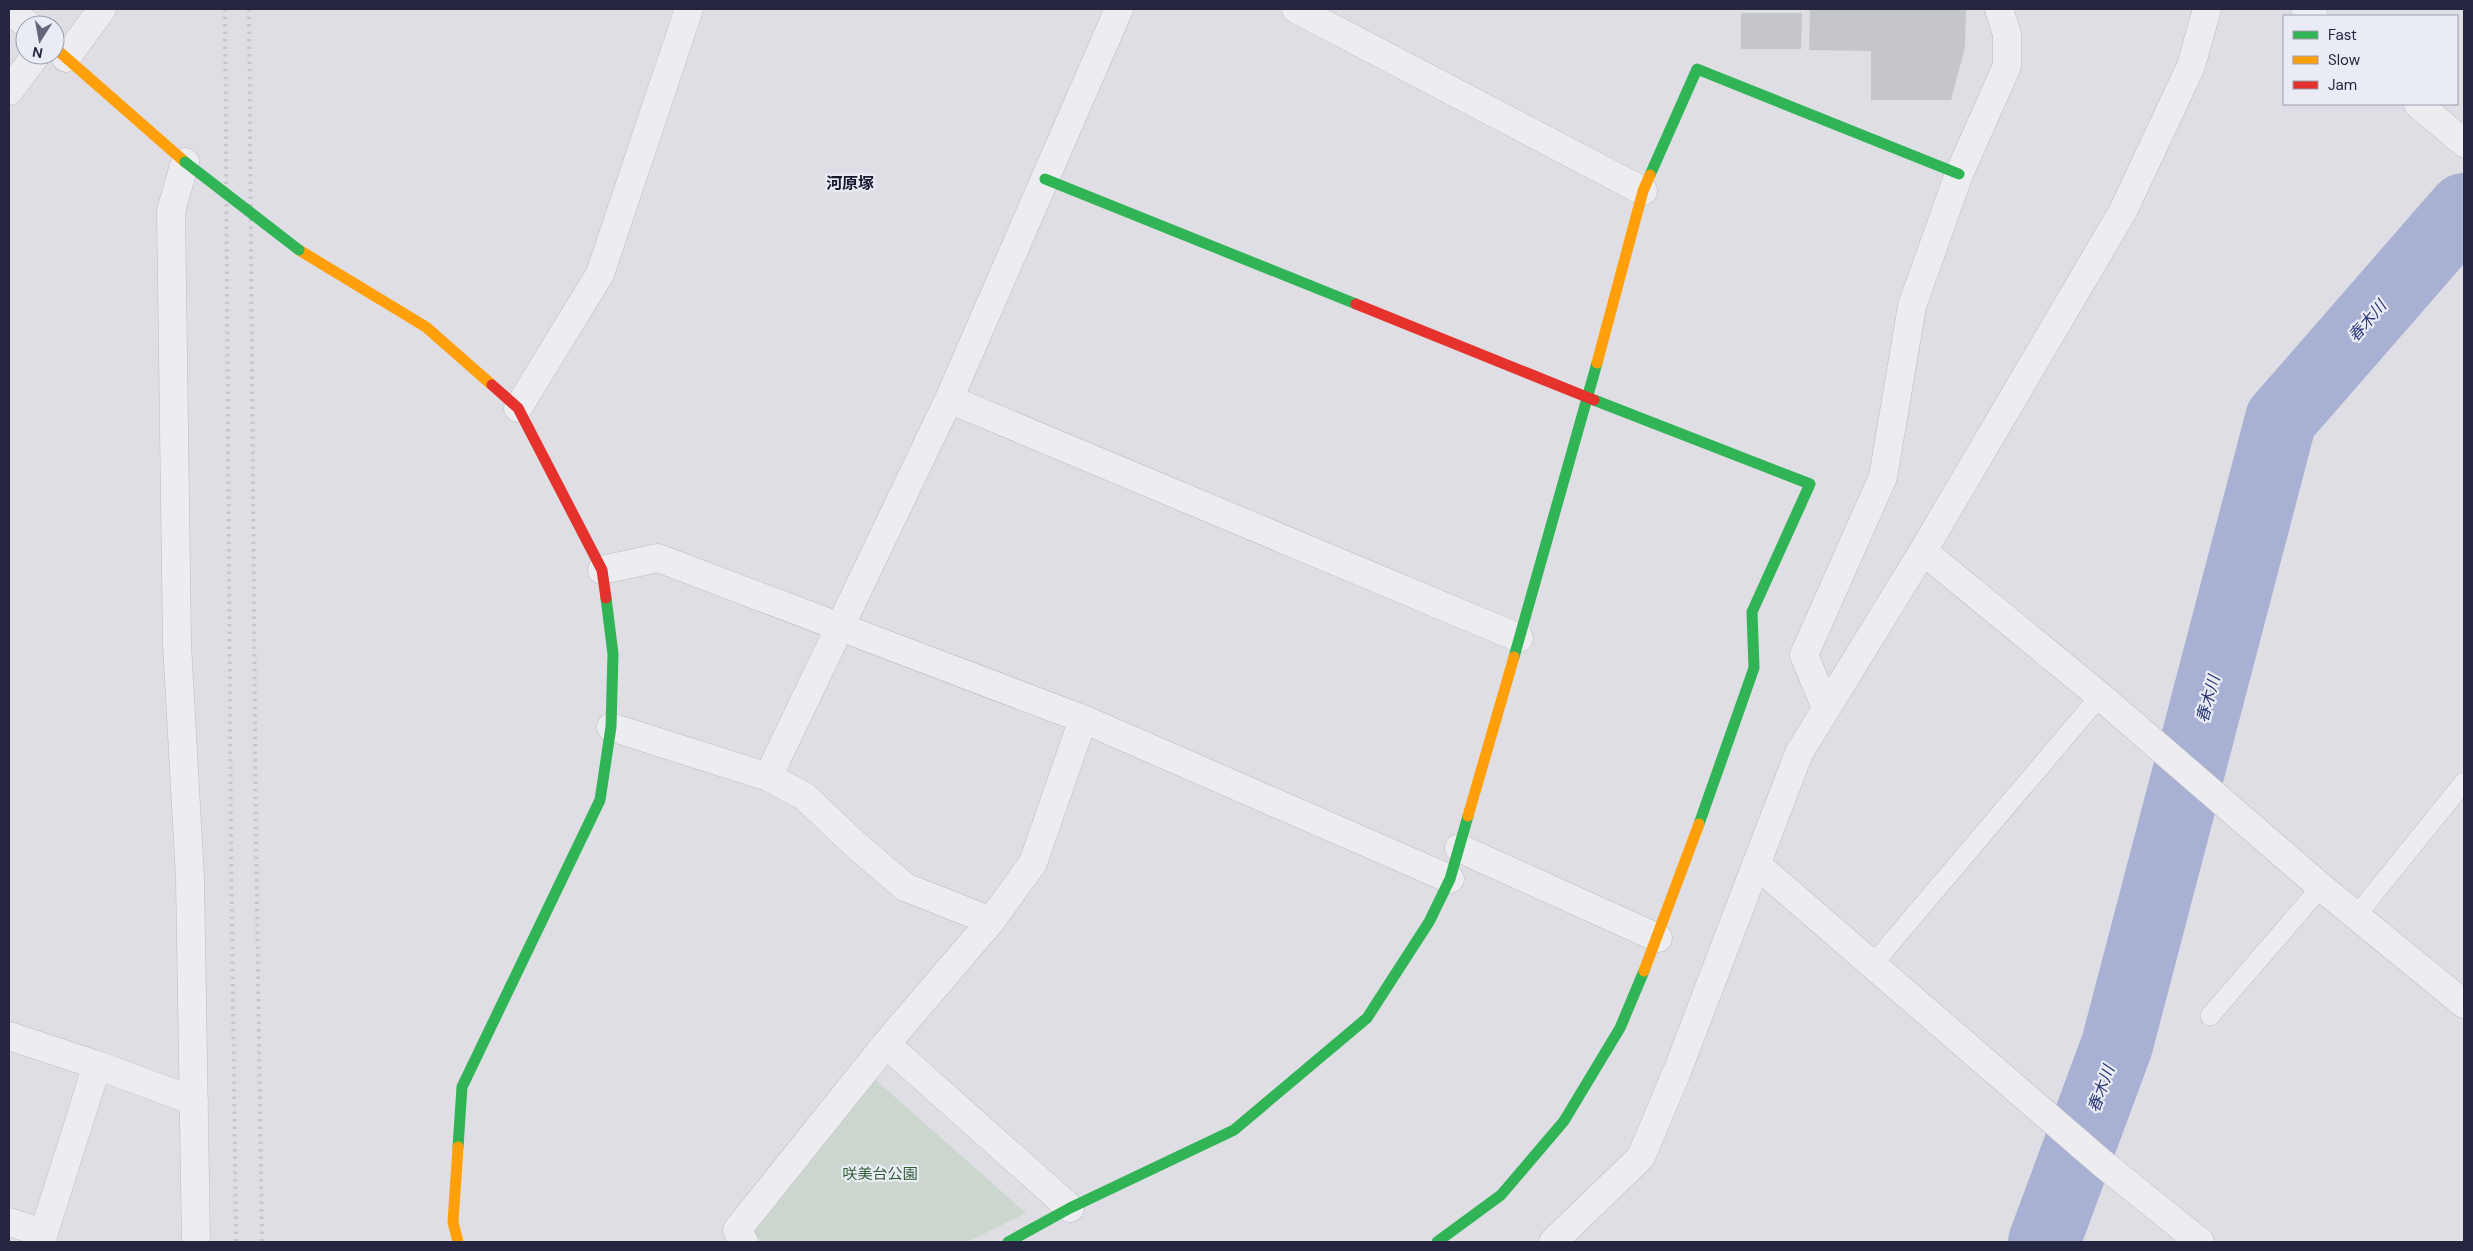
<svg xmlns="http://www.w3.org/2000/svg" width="2473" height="1251" font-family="'DM Sans','Noto Sans JP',sans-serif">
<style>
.green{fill:#cbd7ce}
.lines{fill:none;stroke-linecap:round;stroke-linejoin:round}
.river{stroke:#a8b0d3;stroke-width:72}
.building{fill:#c5c5cc}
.lane-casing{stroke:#bbbbc2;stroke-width:20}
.street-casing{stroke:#bbbbc2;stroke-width:29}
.lane{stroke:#ededf1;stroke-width:19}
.street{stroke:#ededf1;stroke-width:28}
.fast{stroke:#30b455;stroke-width:11}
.slow{stroke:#ff9f0a;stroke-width:11}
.jam{stroke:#e5322d;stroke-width:11}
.rail{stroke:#c6c7cc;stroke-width:4;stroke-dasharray:2.5 5;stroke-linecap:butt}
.fast-bridge{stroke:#30b455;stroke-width:11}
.labels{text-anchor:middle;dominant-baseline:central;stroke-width:4.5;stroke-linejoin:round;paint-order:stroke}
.park-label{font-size:15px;fill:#2f5c34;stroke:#eaecf5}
.neighbourhood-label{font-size:16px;font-weight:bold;fill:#16182f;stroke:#eaecf5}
.water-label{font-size:16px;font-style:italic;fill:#2a3776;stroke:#eaecf5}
</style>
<rect width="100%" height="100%" fill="#dedee4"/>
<path class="green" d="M870,1075L1026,1213L967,1242H762L754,1232L759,1218Z"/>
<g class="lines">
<path class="river" d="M2044,1242L2117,1045L2281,419L2464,209"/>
</g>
<path class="building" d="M1810,9H1966L1965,47L1951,100H1871V51L1809,50Z
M1741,13H1802L1801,49H1741Z"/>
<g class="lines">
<defs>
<path id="lane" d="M2356,916L2464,782
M1873,964L2100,696
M2210,1016L2321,887"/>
<path id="street" d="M9,9L28,25
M1296,9L1643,191
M2305,9L2314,16
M66,58L102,9
M9,91L36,55
M2418,104L2464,143
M185,162L171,211L177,644L190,878L196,1242
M949,399L1519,638
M518,408L600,274L689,9
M1923,551L2100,696L2321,887L2464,1004
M602,570L658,558L1083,719
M1826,708L1804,655L1883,477L1912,306L1959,174L2007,66V34L1999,9
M611,727L768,777L804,796L857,846L905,887L991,921
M768,777L949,399L1119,9
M1459,848L1658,938
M1756,864L2102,1163L2200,1242
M9,1036L97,1065L194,1101
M886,1044L1070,1208
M9,1222L44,1233
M41,1242L97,1065
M744,1242L737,1230L886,1044L991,921L1033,863L1083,719L1450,879
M1553,1242L1641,1157L1678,1069L1799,753L1923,551L2123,211L2191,66L2207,9"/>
</defs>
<use href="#lane" class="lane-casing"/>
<use href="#street" class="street-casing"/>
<use href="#lane" class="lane"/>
<use href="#street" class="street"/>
<path class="fast" d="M1650,175L1697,69L1959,174
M1045,179L1356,304
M1594,400L1810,484L1752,612L1754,668L1699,824
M1514,657L1597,363
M458,1147L462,1087L600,800L611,727L613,654L606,598
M1008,1242L1070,1208L1234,1130L1367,1018L1429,922L1450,879L1468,816
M1437,1242L1501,1195L1564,1121L1620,1028L1644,971"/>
<path class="slow" d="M55,48L185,162
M299,250L426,327L492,385
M1597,363L1643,191L1650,175
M1468,816L1514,657
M1644,971L1699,824
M458,1147L453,1222L458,1242"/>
<path class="jam" d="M1356,304L1594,400
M492,385L518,408L602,570L606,598"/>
<path class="rail" d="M225,9L231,842L236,1242
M249,9L256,843L262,1242"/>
<path class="fast-bridge" d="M185,162L299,250"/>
</g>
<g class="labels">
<g class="park-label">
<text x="880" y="1174">咲美台公園</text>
</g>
<g class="neighbourhood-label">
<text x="850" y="183">河原塚</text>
</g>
<g class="water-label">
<text transform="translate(2367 321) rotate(-49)">春木川</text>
<text transform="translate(2208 699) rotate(-75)">春木川</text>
<text transform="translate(2101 1089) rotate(-70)">春木川</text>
</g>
</g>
<rect width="2473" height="1251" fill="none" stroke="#24263f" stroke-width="20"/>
<rect x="2283" y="15" width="175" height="90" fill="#eaecf5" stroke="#9b9dac"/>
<rect x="2293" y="31" width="25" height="8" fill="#30b455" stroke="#9b9dac"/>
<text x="2328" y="40" font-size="15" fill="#24263f">Fast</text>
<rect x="2293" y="56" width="25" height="8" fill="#ff9f0a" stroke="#9b9dac"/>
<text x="2328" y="65" font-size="15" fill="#24263f">Slow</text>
<rect x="2293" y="81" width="25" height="8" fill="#e5322d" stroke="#9b9dac"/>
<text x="2328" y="90" font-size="15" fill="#24263f">Jam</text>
<g transform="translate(40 40) rotate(191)"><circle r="24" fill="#eaecf5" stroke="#9b9dac"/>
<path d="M0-4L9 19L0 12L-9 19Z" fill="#656679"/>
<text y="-8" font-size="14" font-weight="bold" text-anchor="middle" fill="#24263f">N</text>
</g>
</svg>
